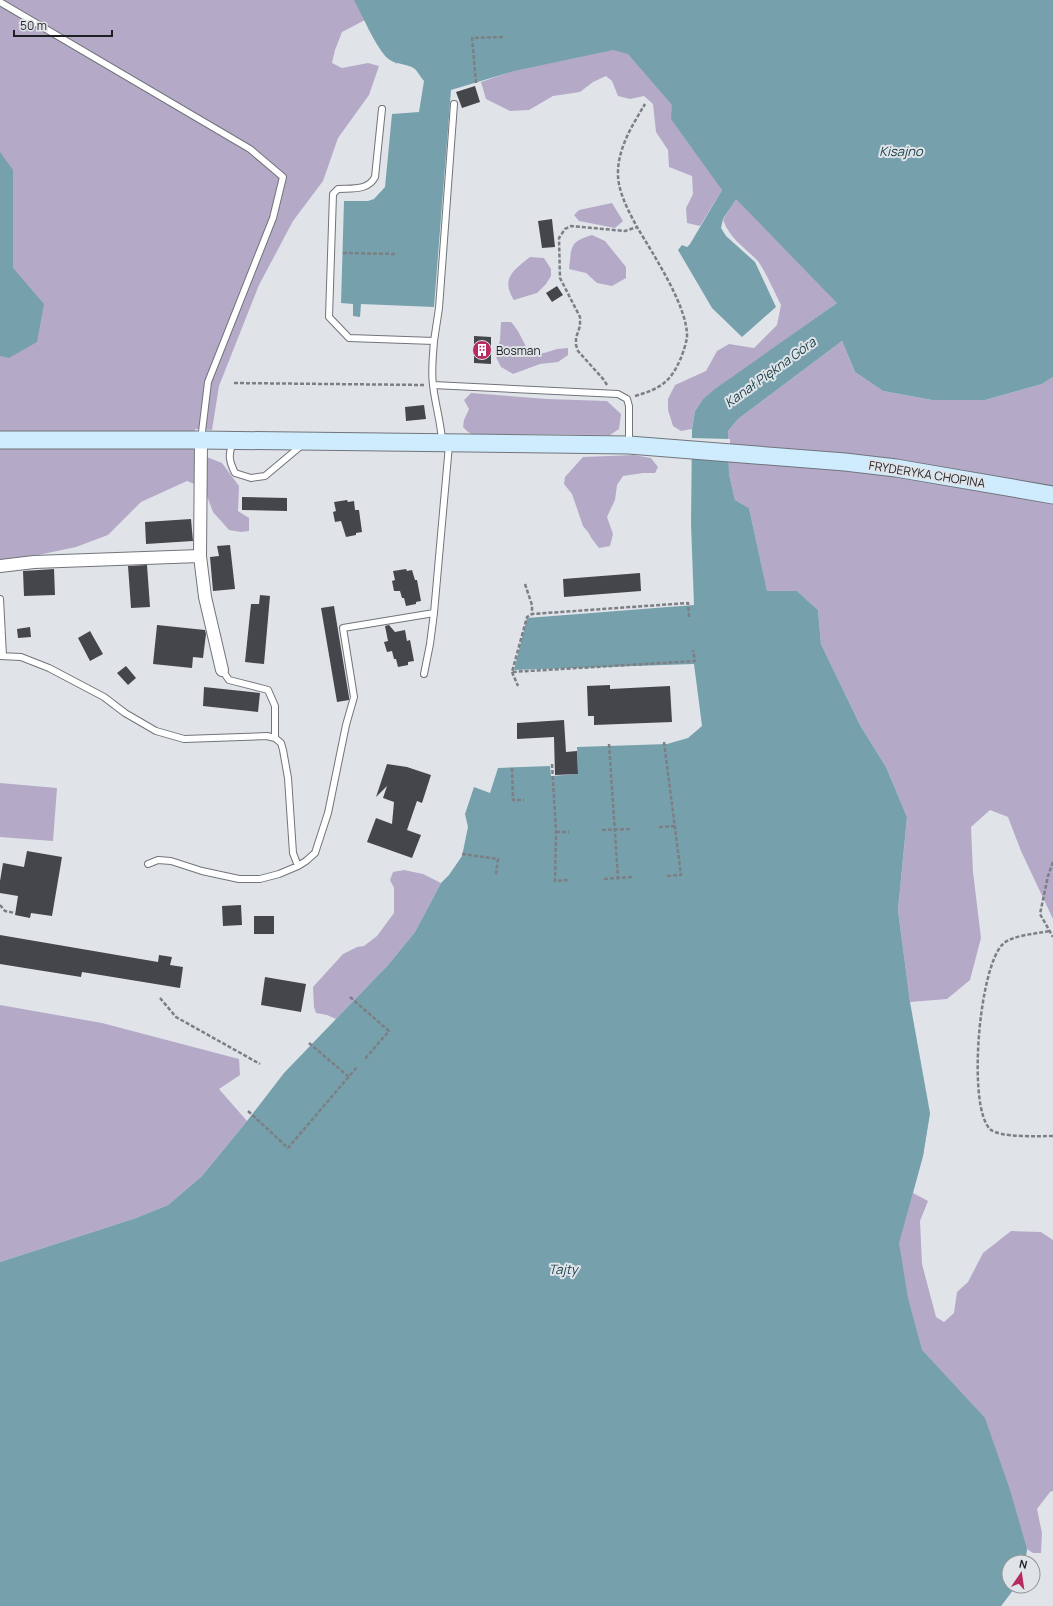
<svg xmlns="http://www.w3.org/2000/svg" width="1053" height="1606" font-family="Manrope,sans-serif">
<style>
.green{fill:#b4aac8}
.water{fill:#76a1ac}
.pier{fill:#e0e4e9}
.building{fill:#45464c}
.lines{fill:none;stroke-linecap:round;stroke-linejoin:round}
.lane-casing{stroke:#717479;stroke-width:8}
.street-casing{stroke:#717479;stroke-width:14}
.secondary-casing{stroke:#717479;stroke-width:19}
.path{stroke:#7c7f83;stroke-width:2.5;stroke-dasharray:4 2;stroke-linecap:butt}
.lane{stroke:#fff;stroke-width:6}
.street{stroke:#fff;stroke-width:12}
.secondary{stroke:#ceecfd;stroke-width:17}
.labels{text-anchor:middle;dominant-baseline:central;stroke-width:4;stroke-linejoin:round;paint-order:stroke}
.poi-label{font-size:12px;fill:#1d1f21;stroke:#e0e4e9;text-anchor:start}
.street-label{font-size:12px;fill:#1d1f21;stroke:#e0e4e9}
.water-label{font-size:13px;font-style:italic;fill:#163e48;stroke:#e0e4e9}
</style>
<rect width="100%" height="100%" fill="#e0e4e9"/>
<path class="green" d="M0,0H415L397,64C380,54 373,37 365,20L342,32L335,50L332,63L342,68L368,63L379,66L369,95L338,138L323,181L293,221L259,285L219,386L212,430L195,429L194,452L222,463L239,486L238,511L249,518V531L241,532L229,530L213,512L204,488L187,481L141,502L108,535L76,547L0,563Z
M639,27L722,190L700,226L687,223L686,208L693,194L692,176L669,167L668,150L656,132L653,104L644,96L630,99L618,96L612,81L606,76L593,82L580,92L553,96L529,110L510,111L486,99L481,82Z
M758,160L837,303L703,399L695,411L692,429L681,431L673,426L668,410V399L675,385L706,371L717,351L729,344L754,348L777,325L781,305C775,293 765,270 757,260C743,246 731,240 723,220Z
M612,203L623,221L615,228L579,221L574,215L579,210Z
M592,235L605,241L626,267V278L612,286L597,283L586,273L569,269C572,248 568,242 592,235Z
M530,257L544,258L551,269V276L546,284L537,293L514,300C500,278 514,270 530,257Z
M501,322H511C519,330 523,342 529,352L544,353L557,349L568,348V355L558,362L540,364L513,374L501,367L496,357L500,340Z
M842,341L855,372L883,391L932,400H985L1042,384L1053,377V919L1021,851L1008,817L990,810L971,827L973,872L981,938L970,980L947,999L910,1002L898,910L907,817L886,767L860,725L821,644L818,610L797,591L767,592L749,508L735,500L729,474L728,431L738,419Z
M471,393L547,399L607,401L621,414L619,429L610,435L472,434L468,432L463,427L464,420L469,409L464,400Z
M634,455L651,458L658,467L655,473H643L623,476L617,485L615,500L607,517L613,534L610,546L599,548L592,539L588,532L583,526L572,494L564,484L565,477L583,457Z
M0,783L57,788L53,841L0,837Z
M404,870L423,874L441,883L415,932L388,965L336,1019L327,1015L316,1013L314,1007L313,987L343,954L357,947L364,946L377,936L394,913V888L390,880L393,872Z
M0,1005L102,1023L239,1059L240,1075L219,1089L247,1121L202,1176L168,1205L136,1218L0,1262Z
M930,1113L923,1156L913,1193L928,1201L920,1221L922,1264L936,1317L944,1322L954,1313L957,1292L968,1282L983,1253L1011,1231L1041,1232L1053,1240V1491L1050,1492L1037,1509L1042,1533L1041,1553H1033L1027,1549L1025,1562H1009V1586H1016L1001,1606L822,1294Z"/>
<path class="water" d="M354,0H1053V377L1042,384L985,400H932L883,391L855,372L842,341L738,419L728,431L729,474L735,500L749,508L767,591H797L818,610L821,644L860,725L886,767L907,817L898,910L910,1002L930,1113L923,1156L899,1243L908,1298L922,1350L985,1418L1010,1490L1027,1549L1025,1562H1009V1586H1016L1001,1606H0V1262L136,1218L168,1205L202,1176L247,1121L284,1073L388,965L415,932L441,883L449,875L462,856L468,827L465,814L474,787L490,793L498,768L550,766L551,776L578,774L577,747L667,744L688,738L702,726L694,664L514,670L527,618L694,605L691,524L692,429L695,411L703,399L715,389L837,303L736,199L723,219L721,228L726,236L755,262L776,307L742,337L712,308L678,250L682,245L687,247L690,244L722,190L671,119L672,105L628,54L613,50L514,71L451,90L434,307L361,304L360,317L353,316V304L341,303L344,201H368L374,199L385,187L392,114L419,112L424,81C421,78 418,72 415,69C407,63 394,65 386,57C373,42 364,18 354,0Z
M0,152L13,170V268L44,304L37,342L9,358L0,356Z"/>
<path class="pier" d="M690,438L730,439V457L690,456Z"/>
<path class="building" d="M475,86L480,102L462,108L456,92Z
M552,219L555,247L542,248L538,221Z
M557,286L563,295L552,302L546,293Z
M474,336L491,337V364L474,363Z
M424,405L426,419L406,421L405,407Z
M242,497L287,498V511L242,510Z
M347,500L348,502L354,501L355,510H359L362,532L356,533V535L346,537L341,521L335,522L333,512L336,511L334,502Z
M191,519L193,541L146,544L145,522Z
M230,545L235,589L213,591L210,557L219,556L217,546Z
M147,565L150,607L131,608L128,566Z
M54,569L55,595L24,596L23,571Z
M406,569L407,571L412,570L415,580H417L421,601L416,602V604L406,606L404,598H402L400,591H394L392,581L395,580L393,571Z
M640,573L641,591L564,597L563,579Z
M260,595L270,596L264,664L245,662L251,604H259Z
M334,606L349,697V700L337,702L321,608Z
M157,625L205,630L206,634L203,658L193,657L192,668L153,664Z
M389,625L395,632L405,630L407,641L410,640L414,661L408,662V665L398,667L396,659H394L392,651L387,652L384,642L388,641L385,626Z
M30,627L31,637L18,638L17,629Z
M90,631L103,654L90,661L78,638Z
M126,666L136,678L128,685L117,673Z
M610,685V689L670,686L672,722L594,725V716H588L587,686Z
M204,687L260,693L258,712L203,706Z
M564,720L566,752L577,751L578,774L555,775L554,737L517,739V723Z
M387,764L407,767L431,775L422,803L417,801L407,830L421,835L412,858L367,842L376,818L392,824L394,802L383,798L387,786L376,797Z
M27,851L62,857L52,916L31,913L30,918L15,915L18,896L0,893V881L3,863L24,867Z
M241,905L242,925L223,926L222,906Z
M254,916H274V934H254Z
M0,935L158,962L159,955L172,957L170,965L183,967L180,988L82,972L81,977L0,964Z
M265,977L306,984L301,1012L261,1005Z"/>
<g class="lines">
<defs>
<path id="lane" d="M0,2L250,149L283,177L273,218L208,382L201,440
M382,109L375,177C368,191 351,188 338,189L333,194L329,317L349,338L434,341C433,356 431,370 433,385C435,404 441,422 442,441
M434,341L439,308L454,104
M433,385L618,394L627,399L629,406V444
M233,442C228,455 229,461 235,473L251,478L265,476L302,445
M0,599L3,656
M0,656L21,657L49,668L104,697L125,713L156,731L184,739L267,736L275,738L281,743L283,750L288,778L293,853L298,866
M222,670L229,680L268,690L275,706V738
M424,674L430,644L434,613L449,445
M148,864L158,860L171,861L202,871L239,879H260L279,874L298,866L306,861L315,853L328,813L346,725L354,697L343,628L434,613"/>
<path id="street" d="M201,440L200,556L205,597L222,670
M0,566L34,562L200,556"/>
<path id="secondary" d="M0,440H201L629,445L845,462L896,468L1053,495"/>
</defs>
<use href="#lane" class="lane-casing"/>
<use href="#street" class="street-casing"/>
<use href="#secondary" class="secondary-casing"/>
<path class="path" d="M476,83L472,38L505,37
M343,253L396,254
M234,383L424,385
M607,385L604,380L578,351L576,345V338L580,326V317L560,278L559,238L565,229L571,226L625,231L637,227
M635,396C659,389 670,383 680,360C683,353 686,344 687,337C688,307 653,254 637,227C629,212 619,194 618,176C617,149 632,126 645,104
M525,584L532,605V614
M689,617L688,603L532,614L527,617L512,672L695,661L693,650
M512,672L518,686
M664,742L681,875L667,876
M609,744L618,878
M552,764L556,832L555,881L569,880
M512,768L513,800H524
M659,827L675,826
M602,830L632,829
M556,832H569
M462,854L498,859L496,874
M1053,862L1048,876L1040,914L1053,937
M604,879L633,877
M0,905L5,911L15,913
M1049,931C1036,934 1012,935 1003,944C979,966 967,1107 990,1129C999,1138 1040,1136 1053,1136
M350,997L389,1031L364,1060
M160,998L176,1017L260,1064
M309,1043L349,1077
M248,1111L288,1148L357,1067"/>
<use href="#lane" class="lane"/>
<use href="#street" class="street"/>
<use href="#secondary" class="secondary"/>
</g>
<defs>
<symbol id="building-disc" viewBox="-11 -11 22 22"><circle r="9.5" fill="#b82b61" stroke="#e0e4e9"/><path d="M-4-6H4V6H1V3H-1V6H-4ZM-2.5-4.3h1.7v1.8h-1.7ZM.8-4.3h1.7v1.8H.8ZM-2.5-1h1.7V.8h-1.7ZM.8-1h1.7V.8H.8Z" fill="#fff"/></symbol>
</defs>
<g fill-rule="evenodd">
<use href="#building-disc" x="471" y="339" width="22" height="22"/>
</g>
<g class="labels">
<g class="poi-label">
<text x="496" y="350">Bosman</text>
</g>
<g class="street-label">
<text transform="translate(927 474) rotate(9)">FRYDERYKA CHOPINA</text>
</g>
<g class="water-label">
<text x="901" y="151">Kisajno</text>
<text transform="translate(770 372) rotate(-36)">Kanał Piękna Góra</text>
<text x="563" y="1269">Tajty</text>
</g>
</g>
<g transform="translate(1021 1574) rotate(13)"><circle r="19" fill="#e0e4e9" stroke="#929599"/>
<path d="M0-3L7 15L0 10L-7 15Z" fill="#b82b61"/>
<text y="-6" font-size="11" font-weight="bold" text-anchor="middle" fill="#1d1f21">N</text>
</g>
<path d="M14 30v6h98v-6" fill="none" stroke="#1d1f21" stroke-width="2"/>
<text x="20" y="30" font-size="12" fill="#1d1f21" stroke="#e0e4e9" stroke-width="3" paint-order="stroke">50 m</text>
</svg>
